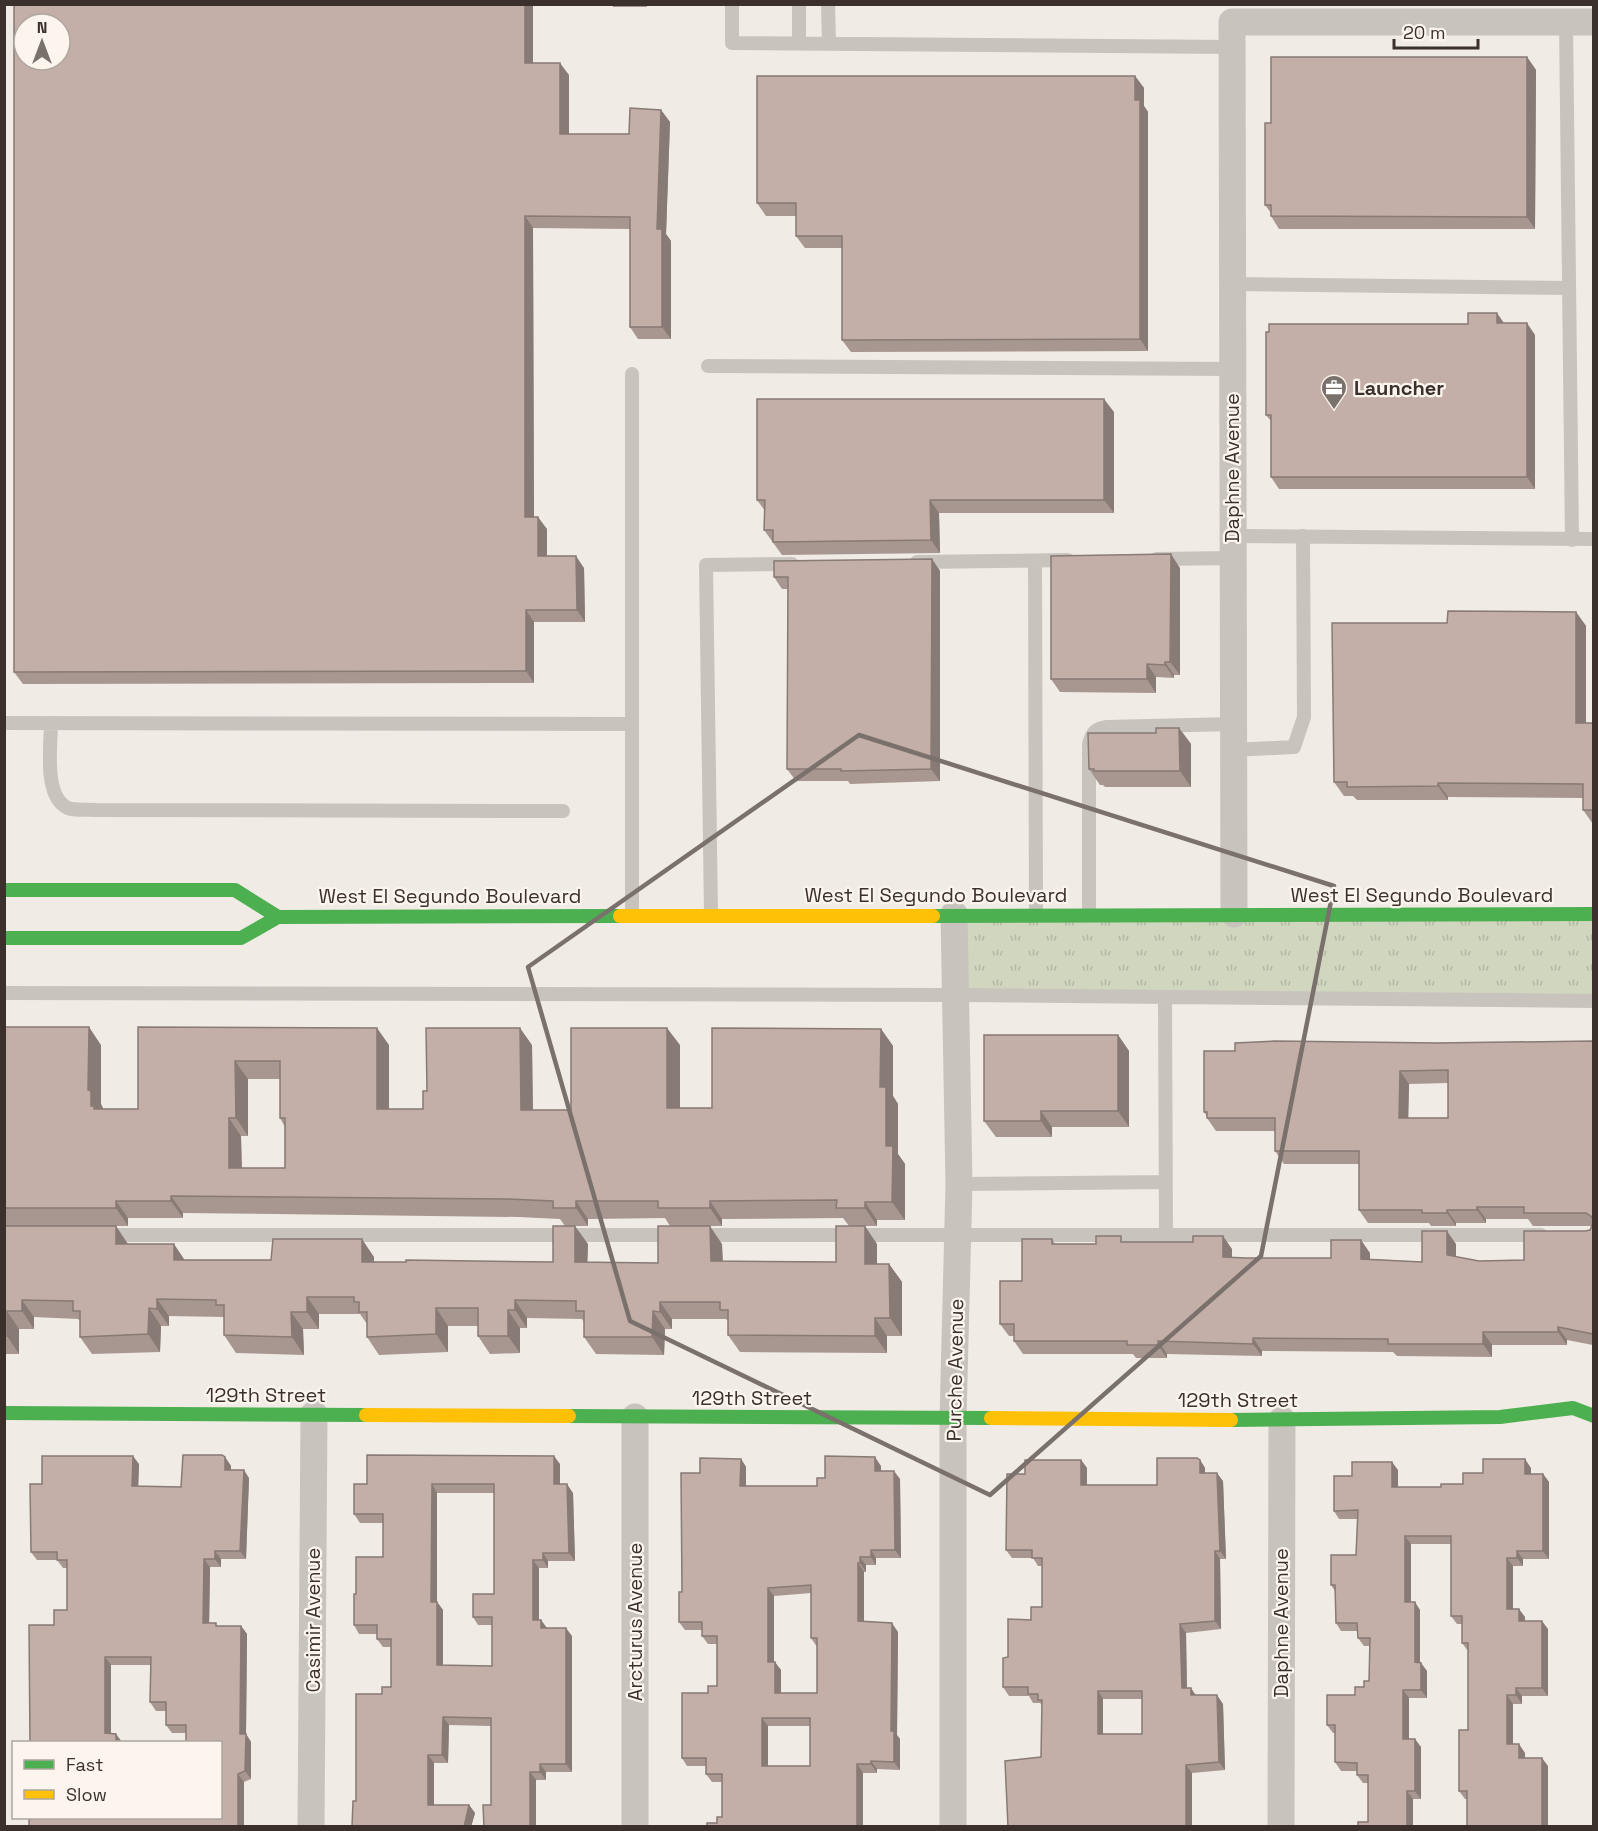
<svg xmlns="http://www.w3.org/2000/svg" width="1598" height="1831" font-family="'Space Grotesk',sans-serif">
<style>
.grass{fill:url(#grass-tufts)}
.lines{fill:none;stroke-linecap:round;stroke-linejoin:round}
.lane{stroke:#c9c3be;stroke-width:14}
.street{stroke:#c9c3be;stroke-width:27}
.fast{stroke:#4caf50;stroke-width:14}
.slow{stroke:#ffc107;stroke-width:14}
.wall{fill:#a89690;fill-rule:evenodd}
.shaded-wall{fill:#887a75}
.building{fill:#c3afa7;stroke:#887a75;stroke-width:1.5;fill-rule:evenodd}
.marked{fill:none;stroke:#7a716c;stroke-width:4.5;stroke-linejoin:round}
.labels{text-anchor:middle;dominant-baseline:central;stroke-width:4.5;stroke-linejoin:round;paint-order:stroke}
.poi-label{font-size:20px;font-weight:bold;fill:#3b302b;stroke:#fbf5ee;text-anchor:start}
.street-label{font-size:20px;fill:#3b302b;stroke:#fbf5ee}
</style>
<defs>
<pattern id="grass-tufts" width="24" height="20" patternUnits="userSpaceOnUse" patternTransform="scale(1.5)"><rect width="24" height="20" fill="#d1d6bf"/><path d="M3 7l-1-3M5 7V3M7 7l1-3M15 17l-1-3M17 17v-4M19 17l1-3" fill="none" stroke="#b4b8a4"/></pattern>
</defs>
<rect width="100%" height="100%" fill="#f0ebe5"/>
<path class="grass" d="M954,914H1593V1001L956,995Z"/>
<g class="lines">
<path class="lane" d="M732,4V43L1232,47
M799,4V44
M828,4L829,44
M1566,22L1572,540
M1232,284L1569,288
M708,366L1232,369
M632,374V915
M1233,536L1594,539
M1157,559L1233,558
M1035,561L1036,914
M917,562L1068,560
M4,723L632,724
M51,723C51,745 43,797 68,808C75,811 88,809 96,810L563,811
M1233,750L1294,747L1304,717L1303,536
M711,914L706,565L792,564
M1089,914V744C1092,732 1095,729 1107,727L1233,724
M4,993L956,995L1594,1001
M1165,998L1166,1235
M959,1184L1166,1182
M106,1235H674
M700,1235H1541"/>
<path class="street" d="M1234,914L1232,22H1594
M635,1417V1826
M311,1826L314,1414
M953,1826V1419L959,1184L954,914
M1281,1826L1282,1420"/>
<path class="fast" d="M4,890H235L278,917
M933,916L1594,914
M4,938H241L278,917L620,916
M4,1413L366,1415
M569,1416L991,1418
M1231,1420L1500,1417L1573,1408L1594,1416"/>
<path class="slow" d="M620,916H933
M366,1415L569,1416
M991,1418L1231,1420"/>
</g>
<path class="wall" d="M14,4H533V63L569,75V134H629L661,110L670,122L666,234L671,241V339H638L630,327V229L533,228L534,517L547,529V556L584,568L585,622H534V683L23,684L14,672Z
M612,4H647V7H613Z
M1527,57L1536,70L1535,229H1279L1271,216V213L1265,205Z
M1135,76L1144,88V106L1148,112V351L851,352L842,340V248H805L796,236V216H766L757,203Z
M1504,323L1535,335V489H1279L1271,477V421L1266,415Z
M1114,412V513H939L940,553L782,555L764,530L765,511L757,500Z
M932,559L940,571V781L850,784L848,781H796L787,769L788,589H782L774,577Z
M1180,568V675H1174V678L1156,677V693L1060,692L1051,679Z
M1576,612L1586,626V723H1593V824L1583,810V798L1448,797V800H1357L1353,796H1344L1334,782L1447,623Z
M1179,728L1191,744V787H1105L1103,785H1100L1089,769L1156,733Z
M4,1027L101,1045V1104L103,1109H138V1027L389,1045V1109H423L427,1091L532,1045L533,1110H571L680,1045V1108H712L881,1029L893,1046V1096L898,1104V1154L905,1164V1220H877V1226H849L843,1218L722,1219V1226H670L665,1218L588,1219V1226H565L560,1219L519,1217L183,1213V1218H128V1226H4ZM248,1079H280V1118L285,1127V1168H242L241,1136H248Z
M1118,1035L1129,1051V1127H1052V1137H996L984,1121Z
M1593,1041V1345L1567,1340V1345H1492V1357L1397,1356L1393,1352L1262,1351V1356L1167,1354V1358H1136L1133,1354H1023L1014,1341V1336H1009L1000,1324L1022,1281L1052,1239L1055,1244H1096L1125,1242L1232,1249V1258H1331L1370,1253V1259L1422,1262L1456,1244V1257L1479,1261L1524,1260L1590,1230L1592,1226H1533L1528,1219H1486V1223H1456V1226H1431L1429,1223H1368L1359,1210V1164H1284L1275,1151V1131H1216L1207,1118V1116L1204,1112L1235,1051L1437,1043ZM1448,1083V1118H1408L1409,1084Z
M4,1226L128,1244L185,1260H271L374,1257V1262H553L588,1244L587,1262L658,1263L722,1244L723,1261L836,1262L877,1244V1264H889L902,1282V1336H887V1353L740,1352L728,1335V1321L726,1319H672V1329H665L664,1355L596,1354L584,1337V1322L582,1319L527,1318V1328H520V1353L490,1354L478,1336V1326H448V1352L379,1355L367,1337V1324L360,1314H319V1329H303L304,1355L236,1353L224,1335V1317L169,1316V1326H161L160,1352L92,1354L80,1337V1321L78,1319L34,1317V1329H19V1354H4Z
M225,1457L231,1466V1470L249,1478L246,1559H221V1567H210L209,1623L219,1626H241L247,1634L246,1734L251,1742V1779L244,1782V1827L220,1818L186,1733H172L166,1725V1711H156L150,1702L151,1665H111V1733L122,1743H30L54,1625L67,1610V1568H63L57,1560H37L31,1552L139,1464L138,1486L181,1487Z
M741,1459L746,1467V1486H817L881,1466V1471L900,1479L901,1558H876V1565H866V1572H864V1621L898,1632L897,1735L900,1739V1770L877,1769V1773H863L717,1823L722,1817V1782H712L706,1774V1766H687L682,1758L708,1693L717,1686V1644H708L702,1636V1630H685L679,1622L682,1592L700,1473ZM811,1593V1638L817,1647V1693H781V1670L774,1662V1596ZM768,1726H810V1766H768Z
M1081,1460L1087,1468V1485H1157L1200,1460L1205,1468V1473L1223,1481L1226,1559H1220L1221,1629L1186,1633L1187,1688L1196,1695L1223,1704L1225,1770L1192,1773V1827L1041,1757L1042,1705L1040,1703H1033L1029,1696H1009L1003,1687L1008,1657L1031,1620L1042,1607V1566H1038L1033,1558H1012L1006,1550L1025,1474ZM1103,1699H1142V1734H1103Z
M560,1464V1484L573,1493L575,1561H548V1568H539V1620H541L546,1628L572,1636V1772H546V1780H536V1827H484L491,1805V1726L449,1725L448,1763H434V1805H469L475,1813L471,1827H352L356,1801L382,1694L391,1687V1647H383L377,1639V1634H359L354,1625L356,1594L383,1557V1523H360L354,1514L367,1484ZM437,1493H494V1594L473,1617L478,1625H492V1666H443V1610L437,1602Z
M1531,1468V1474H1543L1549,1482V1559H1523V1566H1513V1609L1525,1617V1621L1548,1629V1696H1522V1704H1513V1744L1525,1753V1758L1548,1766V1827H1467V1799H1465L1459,1791L1468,1730V1651L1462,1643V1624H1457L1451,1616V1544H1411V1602L1420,1610V1663L1427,1671V1698H1409V1739L1421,1747V1799H1413V1827L1368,1822V1783H1363L1357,1775V1771H1341L1335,1762V1733H1333L1327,1725L1355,1695L1369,1681L1370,1646H1364L1358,1638V1631H1341L1336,1623L1335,1591L1331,1585L1356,1555L1358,1519H1339L1334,1511L1352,1476L1398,1470V1487H1441L1463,1484L1483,1473Z"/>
<path class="shaded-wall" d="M525,4H533V75L525,63Z
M1527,57L1536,70L1535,229L1527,217Z
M560,63L569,75V147L560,134Z
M1135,76L1144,88V106L1148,112V351L1140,339Z
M661,110L670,122L666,234L671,241V339L662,327L657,229Z
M525,216L533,228L534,529L525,517Z
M1497,313L1506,326L1497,323Z
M1527,323L1535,335V489L1527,477Z
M1104,399L1114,412V513L1104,500Z
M930,500L939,513L940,553L931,540Z
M538,517L547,529V568L538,556Z
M1171,554L1180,568V675L1170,662Z
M576,556L584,568L585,622L577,610Z
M932,559L940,571V781L931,769Z
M526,610L534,622V683L526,671Z
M1576,612L1586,626V737L1576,723Z
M1165,662L1174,675V678L1165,665Z
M1147,664L1156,677V693L1147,679Z
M1179,728L1191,744V787L1180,771Z
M1438,783L1448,797V800L1438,786Z
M89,1027L101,1045V1104L103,1108V1119L91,1106L88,1090Z
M377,1028L389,1045V1127L377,1109Z
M520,1028L532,1045L533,1127L521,1110Z
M667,1028L680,1045V1125L667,1108Z
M881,1029L893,1046V1096L898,1104V1154L905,1164V1220L892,1202L886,1146L880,1087Z
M1118,1035L1129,1051V1127L1118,1111Z
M235,1061L248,1079V1136L236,1118Z
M1400,1071L1409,1084L1408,1131L1399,1118Z
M1041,1111L1052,1127V1137L1041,1121Z
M229,1118L241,1136L242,1185L229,1168Z
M171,1196L183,1213V1218L171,1201Z
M116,1201L128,1218V1226L116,1208Z
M576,1201L588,1219V1226L576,1208Z
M710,1201L722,1219V1226L710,1208Z
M865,1202L877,1220V1226L865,1208Z
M1477,1207L1486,1219V1223L1477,1210Z
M1447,1210L1456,1223V1226L1447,1213Z
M116,1226L128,1244H116Z
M575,1226L588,1244L587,1279L575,1262Z
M710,1226L722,1244L723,1279L711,1261Z
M865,1226L877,1244V1282L865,1264Z
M1447,1231L1456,1244V1268L1447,1255Z
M1223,1236L1232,1249V1270L1223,1257Z
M362,1239L374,1257V1280L362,1262Z
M1361,1240L1370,1253V1272L1361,1259Z
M174,1244L186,1262L174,1260Z
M889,1264L902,1282V1336L890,1318Z
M307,1297L319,1314V1329L307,1312Z
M157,1299L169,1316V1326L157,1309Z
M22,1300L34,1317V1329L22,1311Z
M515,1300L527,1318V1328L515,1310Z
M660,1302L672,1319V1329L660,1312Z
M149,1308L161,1326L160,1352L148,1334Z
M436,1308L448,1326V1352L436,1334Z
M508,1310L520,1328V1353L508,1336Z
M7,1311L19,1329V1354L7,1336Z
M653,1311L665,1329L664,1355L652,1337Z
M291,1312L303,1329L304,1355L292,1337Z
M875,1318L887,1336V1353L875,1336Z
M1558,1327L1567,1340V1345L1558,1332Z
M1483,1332L1492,1345V1357L1483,1344Z
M1253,1338L1262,1351V1356L1253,1344Z
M1158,1341L1167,1354V1358L1158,1345Z
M133,1456L139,1464L138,1494L132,1486Z
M554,1456L560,1464V1493L554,1484Z
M225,1457L231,1466V1478L225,1470Z
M875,1457L881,1466V1479L875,1471Z
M741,1459L746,1467V1494L740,1486Z
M1525,1459L1531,1468V1482L1525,1474Z
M1081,1460L1087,1468V1494L1081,1485Z
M1200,1460L1205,1468V1481L1200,1473Z
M1392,1462L1398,1470V1495L1392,1487Z
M244,1470L249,1478L246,1559L240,1551Z
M894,1471L900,1479L901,1558L895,1550Z
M1217,1473L1223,1481L1226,1559L1220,1551Z
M1543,1474L1549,1482V1559L1543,1551Z
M432,1484L437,1493V1610L431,1602Z
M567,1484L573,1493L575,1561L569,1553Z
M1405,1536L1411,1544V1610L1405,1602Z
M871,1550L876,1558V1565L871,1557Z
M215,1551L221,1559V1567L215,1559Z
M1215,1551L1220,1559L1221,1629L1215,1621Z
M1517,1551L1523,1559V1566L1517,1558Z
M543,1553L548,1561V1568L543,1560Z
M860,1557L866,1565V1572L860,1563Z
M1507,1558L1513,1566V1617L1507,1609Z
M204,1559L210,1567L209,1631L203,1623Z
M533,1560L539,1568V1628L533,1620Z
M858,1563L864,1572V1629L858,1621Z
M768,1588L774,1596V1670L768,1662Z
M437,1602L443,1610V1674L437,1665Z
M1415,1602L1420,1610V1671L1415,1662Z
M1519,1609L1525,1617V1629L1519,1621Z
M541,1620L547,1628H541Z
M1542,1621L1548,1629V1696L1542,1688Z
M892,1623L898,1632L897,1735L900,1739V1770L894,1762L891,1731Z
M1180,1624L1186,1633L1187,1697L1182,1688Z
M241,1626L247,1634L246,1734L251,1742V1779L245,1771L240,1734Z
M566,1628L572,1636V1772L566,1764Z
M105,1657L111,1665V1742L105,1733Z
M775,1662L781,1670V1701L775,1693Z
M1421,1663L1427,1671V1698L1421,1690Z
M1191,1688L1197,1697L1191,1695Z
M1516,1688L1522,1696V1704L1516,1695Z
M1403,1690L1409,1698V1747L1403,1739Z
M1098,1691L1103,1699V1743L1098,1734Z
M1217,1695L1223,1704L1225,1770L1219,1762Z
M1507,1695L1513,1704V1753L1507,1744Z
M443,1717L449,1725L448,1763L442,1755Z
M762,1718L768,1726V1774L762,1766Z
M116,1734L122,1742V1743H116Z
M1415,1739L1421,1747V1799L1415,1791Z
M1519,1744L1525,1753V1766L1519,1758Z
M428,1755L434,1763V1813L428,1805Z
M1542,1758L1548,1766V1827H1542Z
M871,1761L877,1769V1773L871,1764Z
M540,1764L546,1772V1780L540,1772Z
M857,1764L863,1773V1827H857Z
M1186,1765L1192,1773V1827H1186Z
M530,1772L536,1780V1827H530Z
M238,1774L244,1782V1827H238Z
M1407,1791L1413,1799V1827H1407Z
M469,1805L475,1813L471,1827H464Z"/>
<path class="building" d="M14,4H525V63H560V134H629L630,108L661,110L657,229H662V327H630V217L525,216V517H538V556H576L577,610H526V671L14,672ZM24,24H60V60H24Z
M1271,57H1527V217L1271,216V205H1265V123H1271Z
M757,76H1135V100H1140V339L842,340V236H796V203H757Z
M1468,313H1497V323H1527V477H1271V415H1266V332H1269V324H1468Z
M757,399H1104V500H930L931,540L773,542V530H764L765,500H757Z
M1171,554L1170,662H1165V665L1147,664V679H1051V556Z
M932,559L931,769L841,771V769H787L788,577H774V561Z
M1448,611L1576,612V723H1593V810H1583V784L1438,783V786L1347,787V782H1334L1332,623H1447Z
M1156,728H1179L1180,771H1094V769H1089L1088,733H1156Z
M4,1027H89L88,1090L91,1091V1106H94V1109H138V1027L377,1028V1109H423V1091H427L426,1028H520L521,1110H571V1028H667V1108H712V1028L881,1029L880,1087H886V1146H893L892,1202H865V1208H836L837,1200L710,1201V1208H658V1201H576V1208H553V1201L506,1199L171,1196V1201H116V1208H4ZM235,1061H280V1118H285V1168H229V1118H236Z
M984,1035H1118V1111H1041V1121H984Z
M1275,1041L1437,1043L1593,1041V1221L1592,1217L1586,1213H1524V1207H1477V1210H1447V1213H1422V1210H1359V1151H1275V1118H1207V1112H1204V1051H1235V1043ZM1448,1070V1118H1399L1400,1071Z
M1593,1223V1334L1558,1327V1332H1483V1344H1388V1339L1253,1338V1344L1158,1341V1345H1127V1341H1014V1324H1000V1281H1022V1239H1052V1244H1096V1236H1121V1242H1193V1236H1223V1257L1246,1258H1331V1240H1361V1259L1422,1262V1231H1447V1255L1479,1261L1524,1260V1231H1585L1590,1230Z
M4,1226H116V1244H174V1260H271L273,1239H362V1262H406V1260L553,1262V1226H575V1262L658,1263V1226H710L711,1261L836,1262V1226H865V1264H889L890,1318H875V1336L728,1335V1310H720V1302H660V1312L653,1311L652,1337H584V1311H576V1301L515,1300V1310H508V1336H478V1308H436V1334L367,1337V1312H359V1302H354V1297H307V1312H291L292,1337L224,1335V1305H216V1300L157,1299V1309L149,1308L148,1334L80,1337V1311H73V1301L22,1300V1311H7V1336H4Z
M183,1455H222L225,1457V1470H244L240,1551H215V1559H204L203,1623H216V1626H241L240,1734H246L245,1771L238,1774V1827H29V1818H220V1743H186V1725H166V1702H150L151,1657H105V1733L116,1734V1743H30L29,1625H54V1610H67V1560H57V1552H31L30,1484H42V1456H133L132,1486L181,1487Z
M367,1455L554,1456V1484H567L569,1553H543V1560H533V1620H541V1628H566V1764H540V1772H530V1827H484L483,1805H491V1718L443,1717L442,1755H428V1805H469L464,1827H352L353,1801H356V1694H382V1687H391V1639H377V1625H354V1594H356V1557H383V1514H354V1484H367ZM432,1484H494V1594H473V1617H492V1666L437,1665V1602H431Z
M825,1456L875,1457V1471H894L895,1550H871V1557H860V1563H858V1621L892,1623L891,1731H894V1762L871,1761V1764H857V1827H707V1823H717V1817H722V1774H706V1758H682V1693H708V1686H717V1636H702V1622H679V1592H682L681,1473H700V1458L741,1459L740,1486H817V1478H825ZM811,1585V1638H817V1693H775V1662H768V1588ZM762,1718H810V1766H762Z
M1157,1458H1197L1200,1460V1473H1217L1220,1551H1215V1621L1180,1624L1182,1688H1191V1695H1217L1219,1762L1186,1765V1827H1008L1005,1761L1041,1757L1042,1700H1038V1694H1028V1687H1003V1658L1008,1657V1619L1031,1620V1607H1042V1558H1032V1550H1006L1007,1474H1025V1460H1081V1485H1157ZM1098,1691H1142V1734H1098Z
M1483,1459H1525V1474H1543V1551H1517V1558H1507V1609H1519V1621H1542V1688H1516V1695H1507V1744H1519V1758H1542V1827H1467V1791H1459V1730H1468V1643H1462V1616H1451V1536H1405V1602H1415V1662L1421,1663V1690H1403V1739H1415V1791H1407V1827H1358V1822H1368V1775H1357V1763L1335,1762V1725H1327V1695H1355V1687H1364V1681H1369L1370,1638H1358L1357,1623H1336L1335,1585H1331V1555H1356L1358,1510L1334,1511V1476H1352V1462H1392V1487H1441V1484H1463V1473H1483Z"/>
<path class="marked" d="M859,735L1334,886L1261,1256L990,1495L630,1321L528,967Z"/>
<defs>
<symbol id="office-pin" viewBox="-11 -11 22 30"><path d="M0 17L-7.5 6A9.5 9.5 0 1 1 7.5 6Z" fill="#7a716c" stroke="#fbf5ee"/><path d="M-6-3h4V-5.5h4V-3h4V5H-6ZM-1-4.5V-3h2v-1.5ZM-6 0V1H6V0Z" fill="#fff"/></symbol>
</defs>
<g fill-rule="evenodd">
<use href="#office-pin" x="1319" y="373" width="30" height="40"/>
</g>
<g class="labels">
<g class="poi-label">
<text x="1354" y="388">Launcher</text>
</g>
<g class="street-label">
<text transform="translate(1232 468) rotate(-90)">Daphne Avenue</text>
<text x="936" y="895">West El Segundo Boulevard</text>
<text x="1422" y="895">West El Segundo Boulevard</text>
<text x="450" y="896">West El Segundo Boulevard</text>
<text transform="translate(955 1370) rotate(-89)">Purche Avenue</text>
<text x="266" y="1395">129th Street</text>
<text x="752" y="1398">129th Street</text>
<text x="1238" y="1400">129th Street</text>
<text transform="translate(313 1620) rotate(-90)">Casimir Avenue</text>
<text transform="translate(635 1622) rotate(-90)">Arcturus Avenue</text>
<text transform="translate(1281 1623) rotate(-90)">Daphne Avenue</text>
</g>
</g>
<rect width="1598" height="1831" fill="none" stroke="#3b302b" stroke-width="12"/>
<rect x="12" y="1741" width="210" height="78" fill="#fbf5ee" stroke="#aea6a0" stroke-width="1.5"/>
<rect x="24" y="1760" width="30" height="9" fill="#4caf50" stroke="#aea6a0" stroke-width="1.5"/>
<text x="66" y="1771" font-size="18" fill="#3b302b">Fast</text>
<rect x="24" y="1790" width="30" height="9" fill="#ffc107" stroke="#aea6a0" stroke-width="1.5"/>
<text x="66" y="1801" font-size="18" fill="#3b302b">Slow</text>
<g transform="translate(42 42)"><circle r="28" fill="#fbf5ee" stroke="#aea6a0" stroke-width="1.5"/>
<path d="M0-4.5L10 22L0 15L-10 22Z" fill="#7a716c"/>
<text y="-9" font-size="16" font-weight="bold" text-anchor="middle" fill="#3b302b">N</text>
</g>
<path d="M1394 39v9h84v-9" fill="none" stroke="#3b302b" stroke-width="3"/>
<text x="1403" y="39" font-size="18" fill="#3b302b" stroke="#fbf5ee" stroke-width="4.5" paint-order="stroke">20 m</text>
</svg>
